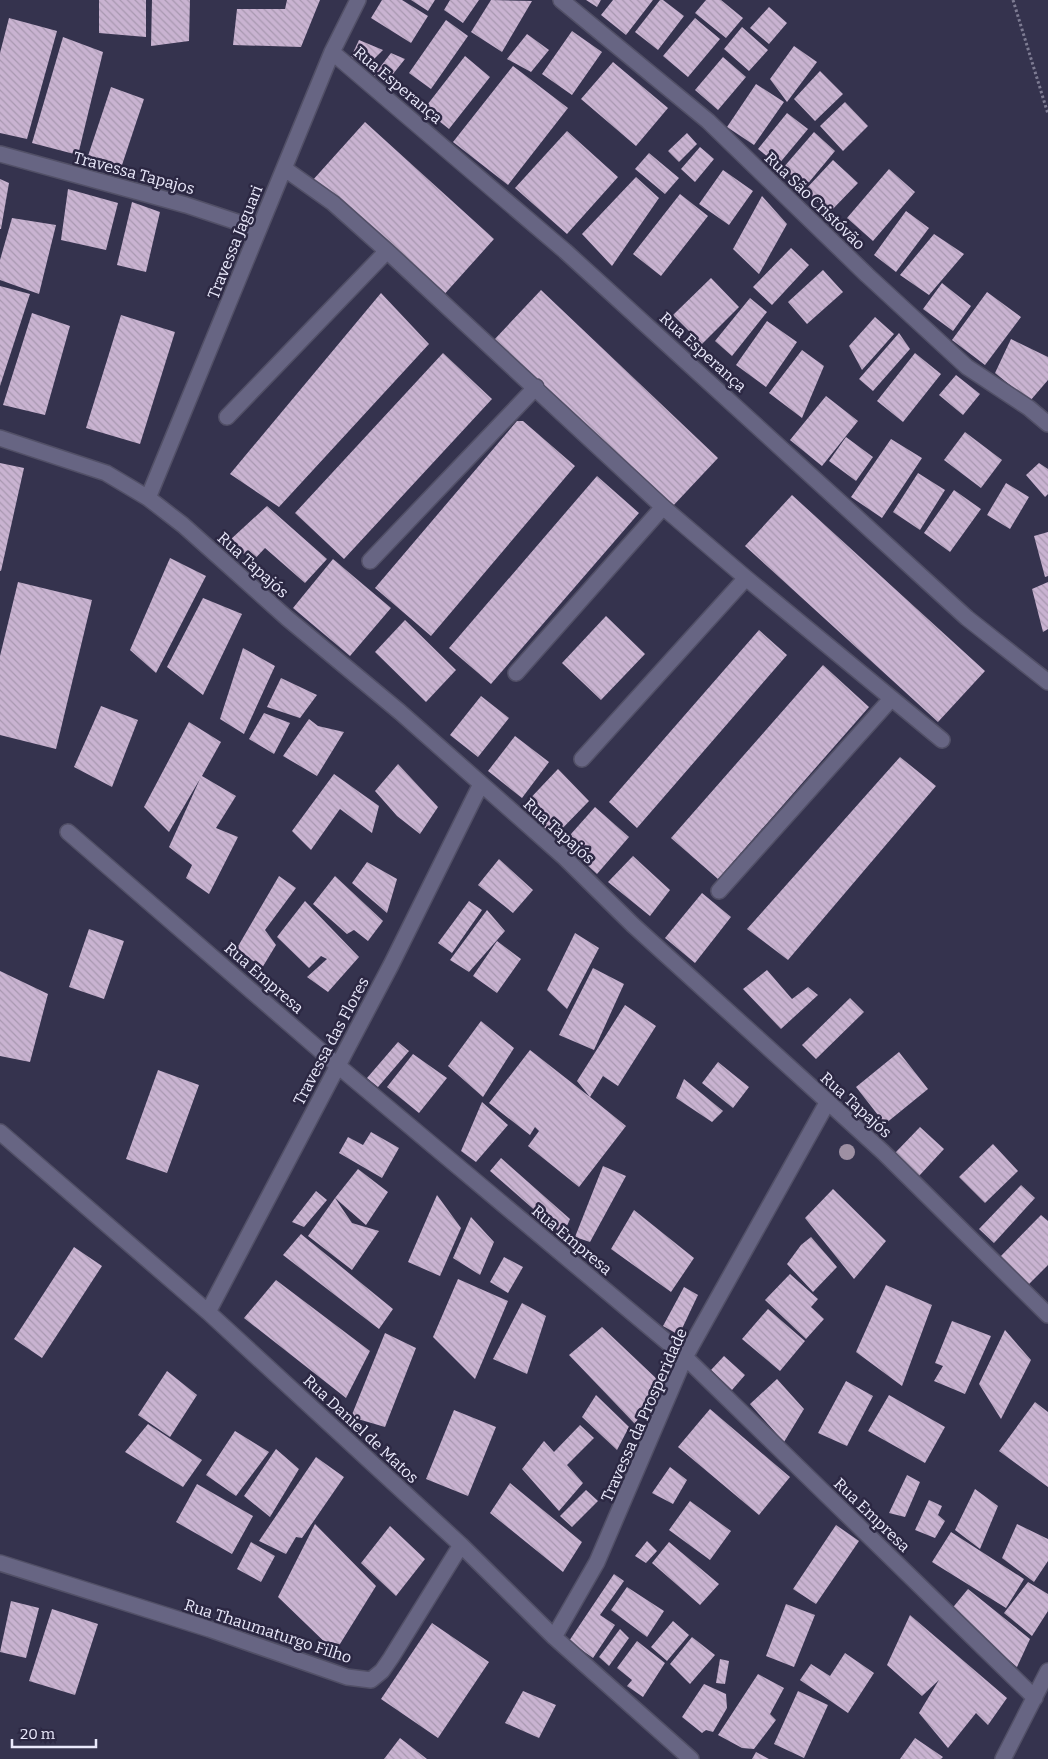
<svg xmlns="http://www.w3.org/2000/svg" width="1048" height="1759" font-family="Bitter,serif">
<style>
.building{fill:url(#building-back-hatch)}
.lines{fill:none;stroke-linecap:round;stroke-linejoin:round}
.street-casing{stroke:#525067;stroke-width:18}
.path{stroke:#7e7c93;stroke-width:3;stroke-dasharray:2.5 2.5;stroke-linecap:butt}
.street{stroke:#676583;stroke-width:15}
.tree{fill:#9e90a3}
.labels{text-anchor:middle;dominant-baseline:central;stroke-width:5;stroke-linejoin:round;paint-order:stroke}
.street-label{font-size:16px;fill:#eae9fb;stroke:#2c2843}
</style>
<defs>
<pattern id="building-back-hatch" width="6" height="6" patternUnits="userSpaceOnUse" patternTransform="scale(1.25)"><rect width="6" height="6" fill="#c9b3d1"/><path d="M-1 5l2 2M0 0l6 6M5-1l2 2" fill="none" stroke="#a898b0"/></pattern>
</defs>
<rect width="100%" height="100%" fill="#35334e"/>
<path class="building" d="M99,0H146V37L99,33Z
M152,0H190L189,41L151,46Z
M287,0H320L301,47L233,45L237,9H285Z
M382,0H402L428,16L411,43L371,18Z
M411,0H435L428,11Z
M450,0H479L463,23L444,10Z
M491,0L532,1L502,52L471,32Z
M586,0H601L597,7Z
M613,0H653L626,35L601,15Z
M660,0H663L684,16L658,50L635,32Z
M706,0H721L743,18L726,38L695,13Z
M769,7L787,23L769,44L750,28Z
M9,18L57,31L27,139L0,133V53Z
M695,18L720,39L688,77L663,56Z
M446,20L468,36L431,89L409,73Z
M742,27L768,50L749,71L724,49Z
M572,31L602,52L572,95L542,74Z
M527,34L549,50L531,72L507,59Z
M63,37L103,52L78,155L32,143Z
M359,40L383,50L368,65L351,57Z
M794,46L817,62L787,102L770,79Z
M391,53L405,59L385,84L374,75Z
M465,56L490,77L449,129L424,109Z
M723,57L746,77L718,110L695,90Z
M613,62L668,108L636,146L581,99Z
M513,66L568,108L508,185L453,142Z
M820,71L843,94L815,121L794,99Z
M756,84L784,102L754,145L727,127Z
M111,87L144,99L121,168L88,156Z
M845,102L868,126L843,151L820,126Z
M787,113L808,129L778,165L758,149Z
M365,122L494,239L441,298L312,181Z
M567,131L618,177L567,234L515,188Z
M814,132L835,151L805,187L783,168Z
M687,133L697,144L679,162L668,151Z
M700,147L714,159L695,182L681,169Z
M649,153L679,178L665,194L635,169Z
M833,160L858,183L829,213L805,190Z
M889,169L915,192L873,241L847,218Z
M723,170L753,191L729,225L699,204Z
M636,177L659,198L612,266L582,234Z
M0,179L9,183L1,229H0Z
M68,189L118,203L106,250L61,240Z
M680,194L708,216L661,276L633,254Z
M762,196L787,224L759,274L733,249Z
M132,202L160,212L146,272L117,265Z
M906,211L929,228L896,272L874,255Z
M12,218L56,225L39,294L0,280V260Z
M934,234L964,254L929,295L900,275Z
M791,248L809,265L772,305L753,287Z
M823,270L843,292L807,324L788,302Z
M711,278L739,307L702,344L673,315Z
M942,283L971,306L953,331L923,309Z
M0,286L30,294L0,386Z
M541,290L718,458L671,508L494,340Z
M987,292L1021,317L985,365L952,340Z
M381,293L429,344L279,507L230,474Z
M750,298L767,312L732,356L715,341Z
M32,313L70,326L45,415L3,405Z
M121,315L175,332L140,444L86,428Z
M875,317L894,334L862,370L849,346Z
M767,321L797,342L766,387L736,365Z
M899,333L910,349L873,391L859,379Z
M1011,339L1048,357V380L1030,401L995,373Z
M802,350L824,366L802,418L769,393Z
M443,353L492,399L344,559L295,513Z
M915,353L941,374L903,422L877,401Z
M956,375L980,394L963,415L939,395Z
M826,396L858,421L822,466L790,440Z
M517,421H523L575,466L431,636L375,588Z
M965,432L1002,460L981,488L944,460Z
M846,437L873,457L856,481L829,461Z
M891,439L922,458L882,518L851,497Z
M0,463L24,468L1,571H0Z
M1039,463L1048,469V494L1045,497L1026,475Z
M918,473L945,490L920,530L893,512Z
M597,476L639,513L491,684L449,648Z
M1006,483L1029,497L1010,529L987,515Z
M954,490L981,509L950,552L924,533Z
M792,495L985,671L938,722L745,546Z
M267,506L327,559L305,583L265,548L252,562L230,540Z
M1048,532V576L1045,577L1034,536Z
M170,558L206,576L156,673L130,650Z
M333,559L391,608L350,656L293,608Z
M18,582L92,600L56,749L0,735V656Z
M1048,582V629L1043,632L1032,589Z
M203,598L242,614L203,695L167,667Z
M606,616L645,654L601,700L562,663Z
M405,620L456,670L426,702L375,652Z
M759,630L787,655L637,828L609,802Z
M243,648L275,666L244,734L220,719Z
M823,665L869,707L718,879L671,838Z
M281,678L317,695L300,718L267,707Z
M481,696L509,718L478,757L450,735Z
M101,706L138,720L112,787L74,767Z
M264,713L290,723L274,754L249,739Z
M309,719L318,726L344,732L317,776L283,756Z
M189,722L221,742L202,776L236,796L216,828L238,837L209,894L186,878L192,865L169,847L200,779L169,832L144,807Z
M515,736L549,762L522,798L488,771Z
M900,757L936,786L788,960L747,929Z
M398,764L438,807L420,834L397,816L375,791Z
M558,769L589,801L554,837L523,806Z
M334,774L379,806L372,833L340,809L311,850L292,831Z
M595,807L629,837L597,874L563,843Z
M633,856L670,890L650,916L608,882Z
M499,859L533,890L513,913L478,885Z
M367,862L397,879L387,913L352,883Z
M279,876L296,888L265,930L276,945L262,968L237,948Z
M335,876L383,921L368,941L354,930L347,934L313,904Z
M702,893L731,917L695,963L665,938Z
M305,901L359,957L328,992L307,977L327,959L321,956L309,968L277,937Z
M469,901L482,910L452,953L438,943Z
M487,910L505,931L469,972L450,960Z
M89,929L124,941L104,999L69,987Z
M575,933L599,948L567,1009L547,990Z
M497,941L521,959L497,993L473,976Z
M593,968L624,984L594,1050L559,1035Z
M767,970L792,999L808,987L818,995L781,1029L743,989Z
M0,971L48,994L30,1062L0,1056Z
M850,998L864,1012L816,1059L802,1045Z
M625,1005L656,1026L618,1086L603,1076L590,1097L626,1126L579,1187L528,1146L539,1131L535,1127L530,1135L489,1103L530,1050L590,1097L577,1081Z
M481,1021L514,1048L483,1097L448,1066Z
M398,1042L409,1051L378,1087L367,1078Z
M899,1052L928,1089L885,1124L856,1087Z
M413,1054L447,1078L419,1113L387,1087Z
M718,1062L749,1087L733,1108L702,1083Z
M158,1070L199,1085L167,1173L126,1159Z
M684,1079L723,1111L712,1122L676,1098Z
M482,1102L508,1125L476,1162L461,1151Z
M920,1127L944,1149L919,1176L895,1153Z
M371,1132L399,1148L382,1178L339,1153L348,1137L363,1145Z
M993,1144L1018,1171L985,1203L959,1177Z
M501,1158L570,1219L563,1235L490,1171Z
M603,1166L626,1176L590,1242L575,1237Z
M358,1169L388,1192L366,1225L335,1198L352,1223L379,1231L352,1270L308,1236L335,1198Z
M1021,1185L1035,1198L994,1243L979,1229Z
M833,1189L886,1241L854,1279L805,1218Z
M316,1191L327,1200L304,1227L292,1222Z
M437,1195L461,1228L440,1276L408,1262Z
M634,1210L694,1258L671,1292L611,1249Z
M1041,1215L1048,1221V1265L1028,1285L1000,1257Z
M471,1217L494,1242L480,1275L453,1258Z
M301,1234L393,1309L379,1329L283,1255Z
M811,1237L837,1267L813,1292L787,1264L801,1245Z
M74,1247L102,1266L42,1358L14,1339Z
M504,1257L523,1267L508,1293L490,1282Z
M790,1274L818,1299L811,1307L824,1319L806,1339L765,1300Z
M458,1279L508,1301L475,1379L433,1337Z
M276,1280L370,1351L346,1398L244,1318Z
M886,1285L932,1305L902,1386L856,1352Z
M684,1287L698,1295L679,1335L663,1326Z
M522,1303L546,1316L527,1374L493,1359Z
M768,1309L805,1341L780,1371L742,1339Z
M952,1321L991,1336L965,1394L934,1381L943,1366L935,1363Z
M602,1327L659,1381L635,1424L569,1355Z
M1005,1330L1031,1360L1001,1419L979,1384Z
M385,1333L416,1348L385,1427L351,1417Z
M724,1356L745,1375L732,1390L711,1370Z
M167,1371L197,1395L170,1437L138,1415Z
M777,1379L804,1409L784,1442L750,1404Z
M846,1381L873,1396L847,1446L818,1433Z
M596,1395L629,1427L617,1450L582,1417Z
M889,1395L945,1427L925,1463L868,1431Z
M1035,1402L1048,1412V1487L999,1451Z
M710,1409L790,1477L759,1515L678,1447Z
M454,1410L496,1427L468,1496L426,1479Z
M148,1424L202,1460L183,1487L125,1452Z
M580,1425L594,1438L567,1465L583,1483L559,1511L522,1469L544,1441L554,1452Z
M235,1431L269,1452L236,1496L206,1475Z
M276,1449L299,1469L270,1517L244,1496Z
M316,1457L344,1477L302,1538L296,1537L286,1554L259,1541Z
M670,1467L687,1480L673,1504L652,1493Z
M907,1475L920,1482L905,1517L889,1513Z
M510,1483L582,1542L563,1572L490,1513Z
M197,1484L253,1516L232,1554L176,1522Z
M975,1489L998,1506L980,1549L955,1530Z
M586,1490L598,1501L572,1527L560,1516Z
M929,1500L942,1506L938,1515L945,1521L935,1538L915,1530Z
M690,1501L731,1531L710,1560L669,1530Z
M315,1524L376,1586L335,1652L278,1597Z
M1017,1524L1048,1539V1561L1034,1582L1002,1558Z
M836,1525L859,1541L816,1604L793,1589Z
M390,1526L425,1559L396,1596L361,1563Z
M951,1532L1024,1579L1006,1608L932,1562Z
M647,1541L657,1551L646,1563L635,1556Z
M251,1542L275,1556L261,1582L237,1569Z
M669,1542L719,1584L700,1605L652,1563Z
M614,1574L624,1581L600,1615L615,1625L593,1658L569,1641Z
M1028,1582L1048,1594V1611L1032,1636L1004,1613Z
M627,1587L664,1611L647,1637L611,1610Z
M968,1589L1030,1639L1017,1667L950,1611Z
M11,1601L39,1608L26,1658L0,1652Z
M786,1604L815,1615L794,1667L766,1656Z
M52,1609L98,1624L75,1695L29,1681Z
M910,1615L1007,1698L988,1725L976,1713L948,1748L919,1713L939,1680L922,1696L887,1665Z
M673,1621L689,1635L667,1661L651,1647Z
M432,1623L489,1662L438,1738L381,1699Z
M620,1629L629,1638L609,1666L599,1657Z
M692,1637L715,1655L690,1684L670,1664Z
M637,1641L665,1663L643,1697L627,1686L632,1680L617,1668Z
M845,1653L874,1673L848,1713L800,1680L811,1664L830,1676Z
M720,1659L729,1661L725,1684L716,1683Z
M758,1674L784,1688L770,1714L776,1720L754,1749L742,1748L718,1735Z
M704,1684L726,1694L727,1708L713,1732L706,1730L702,1733L682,1717Z
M523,1691L556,1705L539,1738L505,1723Z
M798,1691L828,1705L804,1758L774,1744Z
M400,1738L427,1759H384Z
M915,1738L943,1757L941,1759H900Z
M756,1752L769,1759H752Z"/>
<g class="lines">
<defs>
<path id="street" d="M561,0L708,121L867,275L967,367L1029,408L1048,424
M332,52L565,251L967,618L1048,682
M0,154L186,205L258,229
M285,169L333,203L387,251L663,507L746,578L942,740
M227,417L387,251
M0,438L106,473L148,498L183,525L287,618L400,712L565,858L633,925L883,1152L1048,1315
M148,498L332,52L358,0
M370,561L536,387
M516,673L663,507
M582,759L746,578
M68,832L337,1065L685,1357L1035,1698
M719,891L891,699
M0,1132L208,1312L461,1545L554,1637L691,1759
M208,1312L391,965L481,784
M0,1563L209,1629L347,1677L371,1680L382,1671L391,1658L461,1545
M554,1637L597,1562L685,1357L827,1103
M1003,1759L1048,1671"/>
</defs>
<use href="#street" class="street-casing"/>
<path class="path" d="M1013,0L1048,114"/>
<use href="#street" class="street"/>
</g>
<circle class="tree" cx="847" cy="1152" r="8"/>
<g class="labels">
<g class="street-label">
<text transform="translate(398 85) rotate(40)">Rua Esperança</text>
<text transform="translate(134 173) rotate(15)">Travessa Tapajos</text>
<text transform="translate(815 201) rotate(44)">Rua São Cristóvão</text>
<text transform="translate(235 242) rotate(-68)">Travessa Jaguari</text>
<text transform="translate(703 352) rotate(42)">Rua Esperança</text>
<text transform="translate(253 565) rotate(42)">Rua Tapajós</text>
<text transform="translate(559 831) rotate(42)">Rua Tapajós</text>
<text transform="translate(264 978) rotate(41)">Rua Empresa</text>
<text transform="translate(331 1041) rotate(-62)">Travessa das Flores</text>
<text transform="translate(856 1105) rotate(42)">Rua Tapajós</text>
<text transform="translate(572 1240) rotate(40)">Rua Empresa</text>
<text transform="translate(644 1415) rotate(-66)">Travessa da Prosperidade</text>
<text transform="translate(361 1429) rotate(43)">Rua Daniel de Matos</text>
<text transform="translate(872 1515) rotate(44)">Rua Empresa</text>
<text transform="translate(268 1631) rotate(18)">Rua Thaumaturgo Filho</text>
</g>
</g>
<path d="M12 1739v8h84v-8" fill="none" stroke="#eae9fb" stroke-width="2.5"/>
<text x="20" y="1739" font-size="15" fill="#eae9fb" stroke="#2c2843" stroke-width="4" paint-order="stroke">20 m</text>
</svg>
